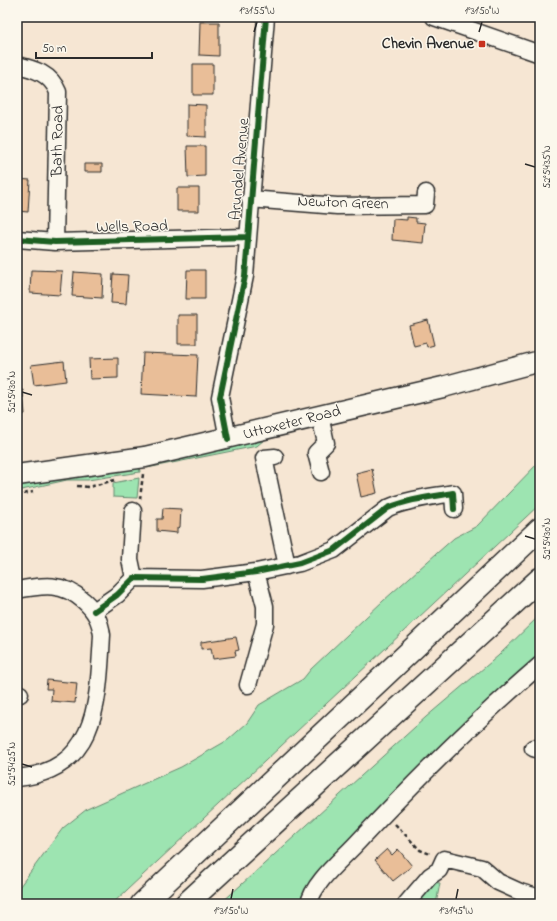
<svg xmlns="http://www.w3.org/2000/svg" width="557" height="921" font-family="'Indie Flower',sans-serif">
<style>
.green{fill:#9de4b1;stroke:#64886e}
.building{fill:#e9be98;stroke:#2b2b2b}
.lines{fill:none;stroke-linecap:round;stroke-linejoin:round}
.minor-casing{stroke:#2b2b2b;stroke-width:19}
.major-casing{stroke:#2b2b2b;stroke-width:23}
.highway-casing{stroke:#2b2b2b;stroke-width:25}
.path{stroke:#2b2b2b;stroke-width:2.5;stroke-dasharray:4 3;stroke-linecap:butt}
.minor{stroke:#fbf7ec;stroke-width:16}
.major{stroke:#fbf7ec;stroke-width:20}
.highway{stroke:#fbf7ec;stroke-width:22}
.cycleway-casing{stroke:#fbf7ec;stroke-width:8}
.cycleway{stroke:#1b5e20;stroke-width:6}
.ticks{fill:none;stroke:#2b2b2b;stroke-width:1.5}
.poi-dot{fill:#c8321e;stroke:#fbf7ec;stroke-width:1.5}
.labels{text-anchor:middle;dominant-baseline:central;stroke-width:3;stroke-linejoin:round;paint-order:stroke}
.poi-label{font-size:16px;font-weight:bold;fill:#2b2b2b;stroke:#fbf7ec;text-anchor:end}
.street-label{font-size:16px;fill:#2b2b2b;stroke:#fbf7ec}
.neatline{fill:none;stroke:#2b2b2b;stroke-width:1.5}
.ticks-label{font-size:10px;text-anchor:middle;fill:#2b2b2b}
</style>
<rect width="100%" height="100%" fill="#f6e6d3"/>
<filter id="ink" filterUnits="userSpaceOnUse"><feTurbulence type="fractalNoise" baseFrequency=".025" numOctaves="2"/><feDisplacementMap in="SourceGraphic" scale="8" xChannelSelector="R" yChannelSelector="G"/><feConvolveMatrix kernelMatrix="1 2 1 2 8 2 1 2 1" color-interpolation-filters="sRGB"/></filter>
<g filter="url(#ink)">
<path class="green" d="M265,439L257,446L147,468L149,462Z
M540,461V504L112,904H17V890L63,828L87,809L181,767L228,740L247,723L259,705L303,679L311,669L383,601L454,538L477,526Z
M139,465L140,472L88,480H67L17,491V482Z
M139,478L137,498L113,497V483Z
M540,615V658L370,819L303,896L300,904H220L426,717L498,656Z
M430,882L440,883L436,904H412Z"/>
<path class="building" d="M200,22H219V56L199,55Z
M193,64H213V95H193Z
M187,104L206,105V137L187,136Z
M187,146H205V176L188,177Z
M84,164H102V172H84Z
M17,179L30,180L28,212L17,211Z
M177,188H199V211H177Z
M407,217L416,218V222L425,223L423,243L392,240L393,219L407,220Z
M31,270L62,271L60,295L30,293Z
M187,270H205V299H186Z
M74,272L103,274L102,298L72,296Z
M113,274L128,275L126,304L111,303Z
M178,315H197V344H178Z
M428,320L434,345L427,347L426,343L414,346L409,325Z
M143,353L198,355L196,397L141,394Z
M118,358V378L90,379L89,359Z
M64,361L66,381L34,385L31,365Z
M23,390L25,414L17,415V391Z
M372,469L377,493L361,497L356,473Z
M163,508L181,509L180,527L177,528V533L157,531V519H162Z
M236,637L239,650L235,651L236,656L213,659L211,648L201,649V642Z
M47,680L77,683L75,703L51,701L52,689H46Z
M387,849L392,855L398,849L412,866L393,881L375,860Z"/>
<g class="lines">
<defs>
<path id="minor" d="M434,17L540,54
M17,65C35,69 51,74 58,92L55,242
M250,199L337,206L425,205L426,193
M17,239L55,242L247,237
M320,416L326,443L316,453L321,472
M228,439L220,397L245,276L266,17
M275,457L264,458L287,566
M133,511L130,559L134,578
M17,590C43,585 63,582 84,601C95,611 100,620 102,635C98,700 99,770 17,778
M94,611L117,595L134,578L202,579L256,572L300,563L334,550L388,508C409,499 431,497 453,493L454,509
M248,685L265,624V606L256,572
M17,694H20
M533,748L540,750
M309,904C312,884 341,860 355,845C414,782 475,721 540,665
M406,904L430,876L439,870L444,859L482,868L498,882L520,892L540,898"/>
<path id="major" d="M17,475L145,457L443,387L540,361"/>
<path id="highway" d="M142,904L540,529
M186,904L540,579"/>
</defs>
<use href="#minor" class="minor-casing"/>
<use href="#major" class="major-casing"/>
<use href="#highway" class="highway-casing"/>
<path class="path" d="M77,486L89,487L115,480
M17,495L33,492
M140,499L143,474
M395,824L420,850L430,854"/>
<use href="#minor" class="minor"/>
<use href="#major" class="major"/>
<use href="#highway" class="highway"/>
<defs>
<path id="cycleway" d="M17,239L55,242L247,237
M228,439L220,397L245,276L266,17
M94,611L117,595L134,578L202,579L256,572L300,563L334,550L388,508C409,499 431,497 453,493L454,509"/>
</defs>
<use href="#cycleway" class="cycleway-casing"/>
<use href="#cycleway" class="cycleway"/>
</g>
</g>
<path class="ticks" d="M254,32L257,22M479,32L482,22M525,164L535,167M22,392L32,395M525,536L535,539M22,764L32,767M231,899L233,889M456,899L458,889"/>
<rect class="poi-dot" x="478" y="40" width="8" height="8" rx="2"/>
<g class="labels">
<g class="poi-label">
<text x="474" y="44">Chevin Avenue</text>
</g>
<g class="street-label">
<text transform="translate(58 141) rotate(-89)">Bath Road</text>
<text transform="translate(240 169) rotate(-85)">Arundel Avenue</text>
<text transform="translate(343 203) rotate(2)">Newton Green</text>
<text transform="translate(132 227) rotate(-1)">Wells Road</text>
<text transform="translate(292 423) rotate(-14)">Uttoxeter Road</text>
</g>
</g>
<rect width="557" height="921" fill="none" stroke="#fbf7ec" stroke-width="44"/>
<path d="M36 52v6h116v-6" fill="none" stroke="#2b2b2b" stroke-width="2"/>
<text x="42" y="52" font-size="12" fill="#2b2b2b" stroke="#fbf7ec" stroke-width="3" paint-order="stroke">50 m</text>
<rect x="22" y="22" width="513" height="877" class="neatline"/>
<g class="ticks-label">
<text x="257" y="14">1°31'55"W</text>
<text x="482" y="14">1°31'50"W</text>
<text transform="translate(546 167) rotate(-90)" y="4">52°54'35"N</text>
<text transform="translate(11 392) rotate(-90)" y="4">52°54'30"N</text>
<text transform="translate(546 539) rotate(-90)" y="4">52°54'30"N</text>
<text transform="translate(11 764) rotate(-90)" y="4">52°54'25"N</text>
<text x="231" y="914">1°31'50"W</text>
<text x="456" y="914">1°31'45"W</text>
</g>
</svg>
